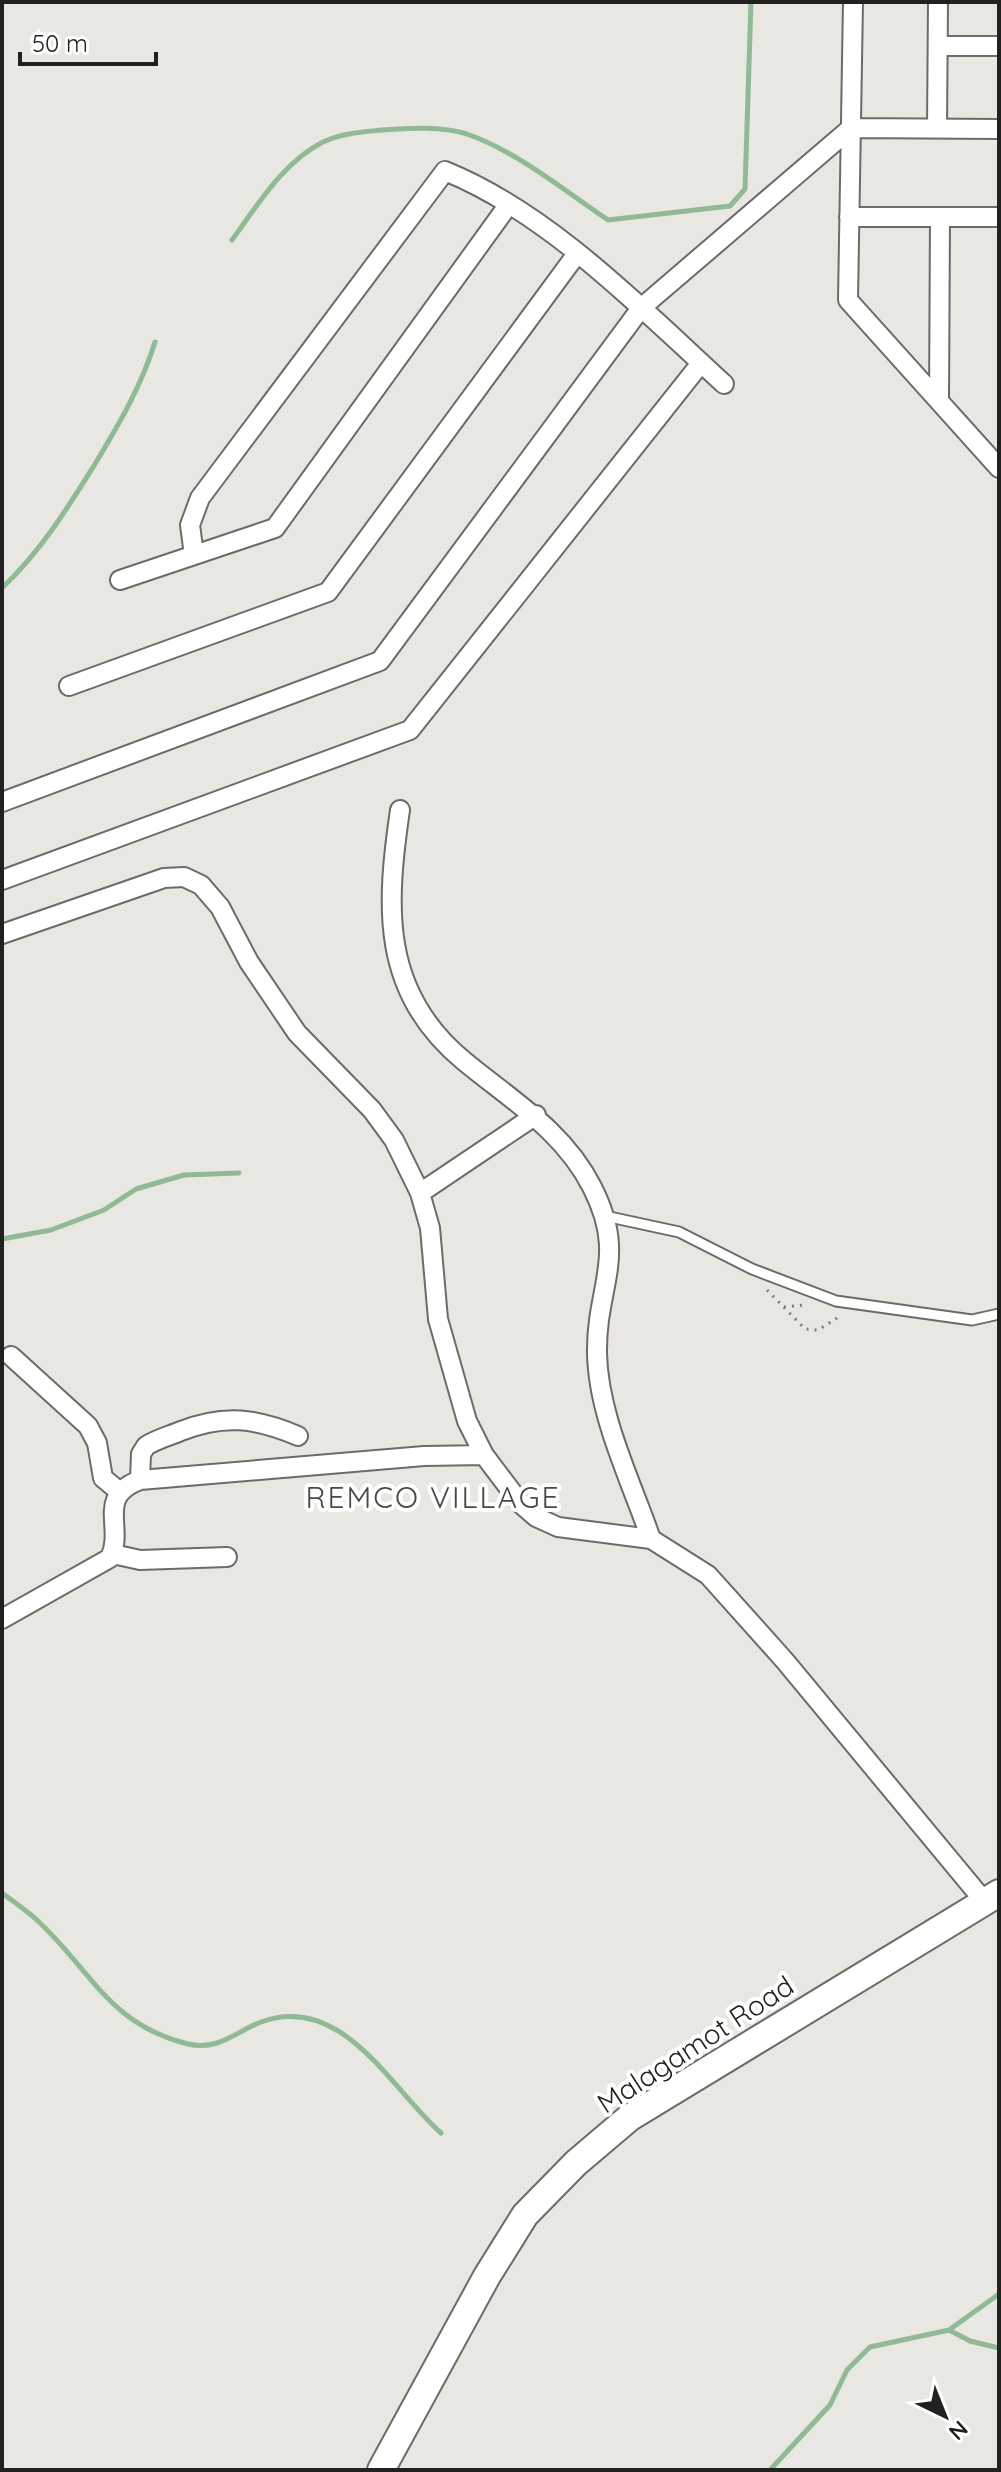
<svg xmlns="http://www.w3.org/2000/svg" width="1001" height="2472" font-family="Quicksand,sans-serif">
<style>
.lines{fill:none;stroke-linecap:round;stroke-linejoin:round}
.stream{stroke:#90b995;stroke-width:5}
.lane-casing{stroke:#6d6b67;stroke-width:13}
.street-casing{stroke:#6d6b67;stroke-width:22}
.secondary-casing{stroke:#6d6b67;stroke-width:30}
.path{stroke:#817f7b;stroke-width:3;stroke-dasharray:2 6;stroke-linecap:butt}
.lane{stroke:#fff;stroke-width:9}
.street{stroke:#fff;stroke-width:18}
.secondary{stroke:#fff;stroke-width:26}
.labels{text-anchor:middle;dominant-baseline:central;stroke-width:8;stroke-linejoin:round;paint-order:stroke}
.street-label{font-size:28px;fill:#22211f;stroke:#fff}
.neighbourhood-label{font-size:30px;letter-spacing:2px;fill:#4b4945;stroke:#fff}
</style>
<rect width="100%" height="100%" fill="#e9e7e1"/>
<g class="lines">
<path class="stream" d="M232,240C257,206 283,162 323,142C342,133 362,132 382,130C410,128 441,126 467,134C518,152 565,191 608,220L730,206L745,189L751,2
M2,588C41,551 67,509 95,464C119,424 141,387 155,342
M2,1239L51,1230L104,1210L136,1189L184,1175L239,1173
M2,1893C15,1903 29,1912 40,1923C92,1972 110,2025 188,2044C219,2051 235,2032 261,2022C342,1992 391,2089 441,2133
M949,2330L970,2341L999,2348
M770,2470L830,2405L847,2370L870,2347L949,2330L999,2294"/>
<defs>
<path id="lane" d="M605,1216L679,1232L752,1269L836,1301L972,1320L999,1314"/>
<path id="street" d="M853,2L848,300L999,468
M938,46H999
M937,128L938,2
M849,217H999
M939,401L940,217
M194,555L190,525L200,498L445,171C549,213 642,309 724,384
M120,580L275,528L509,204
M69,686L328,592L576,255
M2,802L380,661L641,308L851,128L999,129
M400,810C386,906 380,992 464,1061C511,1100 563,1130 592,1187C628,1257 596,1285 597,1353C598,1415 631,1481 651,1539
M2,880L410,730L701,363
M2,934L164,878L184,877L201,885L220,907L249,962L297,1033L372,1110L394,1140L420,1193L430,1228L438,1319L467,1421L484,1455L521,1504L536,1517L558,1527L651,1539L708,1575L785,1661L984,1901
M420,1193L536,1115
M11,1356L88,1426L97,1443L103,1478L120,1492
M140,1480L141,1454L146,1446C157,1439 169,1436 181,1431C224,1414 256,1418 298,1436
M113,1554L140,1560L227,1557
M2,1619L110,1558C125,1527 95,1497 140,1480L424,1456L484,1455"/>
<path id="secondary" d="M381,2470L487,2276L525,2215L576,2163L629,2118L999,1893"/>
</defs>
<use href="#lane" class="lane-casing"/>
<use href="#street" class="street-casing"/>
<use href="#secondary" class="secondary-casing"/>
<path class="path" d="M767,1290L805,1329L818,1330L842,1315
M784,1307L804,1305"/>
<use href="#lane" class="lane"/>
<use href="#street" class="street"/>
<use href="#secondary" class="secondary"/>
</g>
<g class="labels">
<g class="street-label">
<text transform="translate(695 2044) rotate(-33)">Malagamot Road</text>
</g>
<g class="neighbourhood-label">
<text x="433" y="1497">REMCO VILLAGE</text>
</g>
</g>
<rect width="1001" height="2472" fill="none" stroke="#22211f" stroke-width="8"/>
<g transform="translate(945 2416) rotate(137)" stroke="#ffffff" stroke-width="6" paint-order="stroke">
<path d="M0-6L14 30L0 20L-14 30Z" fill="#22211f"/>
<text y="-12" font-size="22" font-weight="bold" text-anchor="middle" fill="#22211f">N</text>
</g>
<path d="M20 52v12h136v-12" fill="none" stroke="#22211f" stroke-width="4"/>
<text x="32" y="52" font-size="24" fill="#22211f" stroke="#ffffff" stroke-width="6" paint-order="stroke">50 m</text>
</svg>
